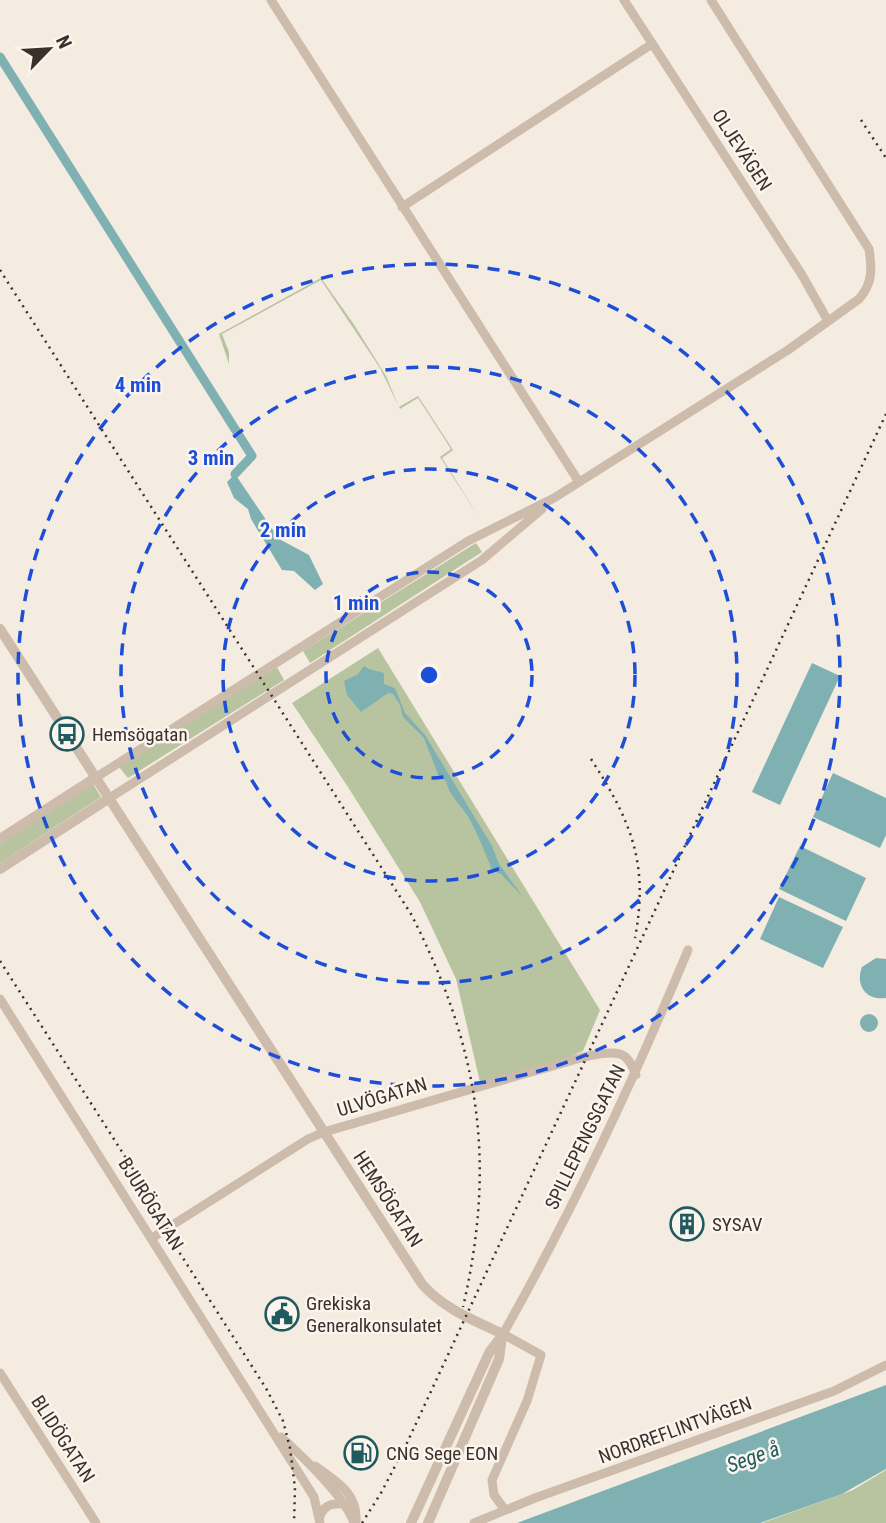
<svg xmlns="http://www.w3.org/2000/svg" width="886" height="1523" font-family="'Roboto Condensed',sans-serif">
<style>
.green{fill:#b8c4a0}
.water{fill:#7fb0b2}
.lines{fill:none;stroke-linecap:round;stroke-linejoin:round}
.canal{stroke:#7fb0b2;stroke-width:9}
.minor{stroke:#cdbbac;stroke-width:9}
.tertiary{stroke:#cdbbac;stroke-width:10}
.rail{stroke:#3b302b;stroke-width:2.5;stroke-dasharray:2 5;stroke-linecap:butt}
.ring{fill:none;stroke:#1d4ed8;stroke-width:3.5;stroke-dasharray:12 9}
.labels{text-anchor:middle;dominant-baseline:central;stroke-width:5;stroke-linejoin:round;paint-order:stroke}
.street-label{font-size:19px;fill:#3b302b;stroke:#fbf5ee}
.poi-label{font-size:19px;fill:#3b302b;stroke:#fbf5ee;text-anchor:start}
.water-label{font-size:21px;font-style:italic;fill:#1f5a5e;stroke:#fbf5ee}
.centre{fill:#1d4ed8;stroke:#fbf5ee;stroke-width:3.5}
.ring-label{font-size:21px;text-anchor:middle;font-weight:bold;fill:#1d4ed8;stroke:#fbf5ee;stroke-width:5;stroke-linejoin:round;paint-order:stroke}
</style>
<rect width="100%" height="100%" fill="#f4ebe1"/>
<path class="green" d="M321,278L353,323L386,376L399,407L418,396L453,450L442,458L479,517L440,457L451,449L418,398L400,409L380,368L321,280L222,334L229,352V364L219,334Z
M476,543L482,552L310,663L303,651Z
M378,648L600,1010L583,1051L554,1063L480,1082L456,979L420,902L348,787L292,703Z
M277,667L284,680L128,778L119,767Z
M93,784L101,797L0,863V844Z
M886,1470V1523H762L853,1490Z"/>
<path class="water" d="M235,474L279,539L309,555L323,584L315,590L294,571L282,570L251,519L248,509L234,498L227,482Z
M812,663L840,676L780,805L752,792Z
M364,666L369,669L384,673V684L395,688L405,713L425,735L492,846L499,864L523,897L501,874L492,870C485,852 478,835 469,818C461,805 449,796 446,781L439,777L424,738L403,717L400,705L393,694L388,693L361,712L347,695L344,681L358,674Z
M833,773L886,798V835L880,848L813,817Z
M800,846L866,878L846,921L779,889Z
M779,897L843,927L823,968L760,939Z
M876,958L886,959V998C866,1001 855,985 862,967Z
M860 1023a9 9 0 1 1 18 0a9 9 0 1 1-18 0Z
M886,1385V1469L842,1494L760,1523H517Z"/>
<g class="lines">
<path class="canal" d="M0,57L252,456L235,474"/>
<path class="minor" d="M271,0L579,482
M624,0L802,275L828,321
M402,207L652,44
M95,778L468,541L554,498L788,350L859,299C873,283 872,269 869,249L711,0
M108,799L482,560L542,509
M0,999L314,1497L320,1523
M152,1238L308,1139L324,1132C398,1111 472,1088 546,1068C564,1063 602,1049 620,1054C629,1057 632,1066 636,1075
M0,1373L96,1523
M281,1437C302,1456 346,1498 354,1523
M315,1466C335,1480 358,1493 356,1521
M505,1510L494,1495L492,1480L527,1401L541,1355L503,1334C573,1210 633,1082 688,950
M319,1519C323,1506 330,1503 343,1504
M474,1523L535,1498L834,1391L886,1365"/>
<path class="tertiary" d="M0,629L422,1284C444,1309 473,1320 503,1334
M0,839L95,778
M0,869L108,799
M411,1523L489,1353L503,1334
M428,1523L499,1359L502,1337"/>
<path class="rail" d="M861,120L886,158
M0,270L411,914C479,1047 497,1160 463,1307
M591,759C631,821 649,863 635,938
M0,961L133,1169L156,1206L174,1244L267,1390L283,1421L290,1448L295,1488L294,1523
M362,1523L381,1493L406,1445L886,414"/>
</g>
<g class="ring">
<circle cx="429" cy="675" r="103"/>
<circle cx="429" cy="675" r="206"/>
<circle cx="429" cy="675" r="308"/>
<circle cx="429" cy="675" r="411"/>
</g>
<defs>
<symbol id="bus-ring" viewBox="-11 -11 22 22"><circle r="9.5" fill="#fbf5ee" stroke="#1f5a5e" stroke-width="1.5"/><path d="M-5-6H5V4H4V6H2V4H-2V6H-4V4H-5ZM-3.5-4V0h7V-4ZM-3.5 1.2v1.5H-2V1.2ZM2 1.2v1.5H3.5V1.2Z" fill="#1f5a5e"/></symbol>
<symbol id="building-ring" viewBox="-11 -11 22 22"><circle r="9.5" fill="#fbf5ee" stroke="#1f5a5e" stroke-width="1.5"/><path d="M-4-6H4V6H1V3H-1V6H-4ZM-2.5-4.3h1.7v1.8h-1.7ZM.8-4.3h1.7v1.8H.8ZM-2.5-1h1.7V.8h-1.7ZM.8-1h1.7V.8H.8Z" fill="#1f5a5e"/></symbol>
<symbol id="civic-ring" viewBox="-11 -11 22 22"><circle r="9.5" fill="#fbf5ee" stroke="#1f5a5e" stroke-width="1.5"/><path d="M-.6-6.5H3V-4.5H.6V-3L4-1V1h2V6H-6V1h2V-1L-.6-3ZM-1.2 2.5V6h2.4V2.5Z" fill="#1f5a5e"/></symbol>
<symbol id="fuel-ring" viewBox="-11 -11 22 22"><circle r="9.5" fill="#fbf5ee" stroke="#1f5a5e" stroke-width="1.5"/><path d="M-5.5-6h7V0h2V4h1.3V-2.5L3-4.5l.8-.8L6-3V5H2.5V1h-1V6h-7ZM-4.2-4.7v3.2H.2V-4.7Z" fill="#1f5a5e"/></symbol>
</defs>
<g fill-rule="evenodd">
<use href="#bus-ring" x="48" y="715" width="38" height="38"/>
<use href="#building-ring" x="668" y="1205" width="38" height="38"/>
<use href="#civic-ring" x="263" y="1295" width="38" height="38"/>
<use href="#fuel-ring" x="342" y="1434" width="38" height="38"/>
</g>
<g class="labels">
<g class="street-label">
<text transform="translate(742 150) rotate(57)">OLJEVÄGEN</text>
<text transform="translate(382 1097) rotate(-17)">ULVÖGATAN</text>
<text transform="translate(585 1137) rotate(-64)">SPILLEPENGSGATAN</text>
<text transform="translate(388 1199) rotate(57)">HEMSÖGATAN</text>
<text transform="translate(151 1204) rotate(58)">BJURÖGATAN</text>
<text transform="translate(675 1430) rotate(-20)">NORDREFLINTVÄGEN</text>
<text transform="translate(63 1439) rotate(57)">BLIDÖGATAN</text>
</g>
<g class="poi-label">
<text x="92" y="734">Hemsögatan</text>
<text x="712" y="1224">SYSAV</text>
<text x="306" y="1303">Grekiska<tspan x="306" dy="22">Generalkonsulatet</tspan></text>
<text x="386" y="1453">CNG Sege EON</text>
</g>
<g class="water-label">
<text transform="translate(753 1457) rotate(-20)">Sege å</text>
</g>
</g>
<circle cx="429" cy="675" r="10" class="centre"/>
<g class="ring-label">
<text x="138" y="392">4 min</text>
<text x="211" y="465">3 min</text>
<text x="283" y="537">2 min</text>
<text x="356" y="610">1 min</text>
</g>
<g transform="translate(49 49) rotate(65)" stroke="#fbf5ee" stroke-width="5" paint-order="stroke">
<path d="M0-5L12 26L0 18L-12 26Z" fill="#3b302b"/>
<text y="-10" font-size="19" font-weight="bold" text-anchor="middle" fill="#3b302b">N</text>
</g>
</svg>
